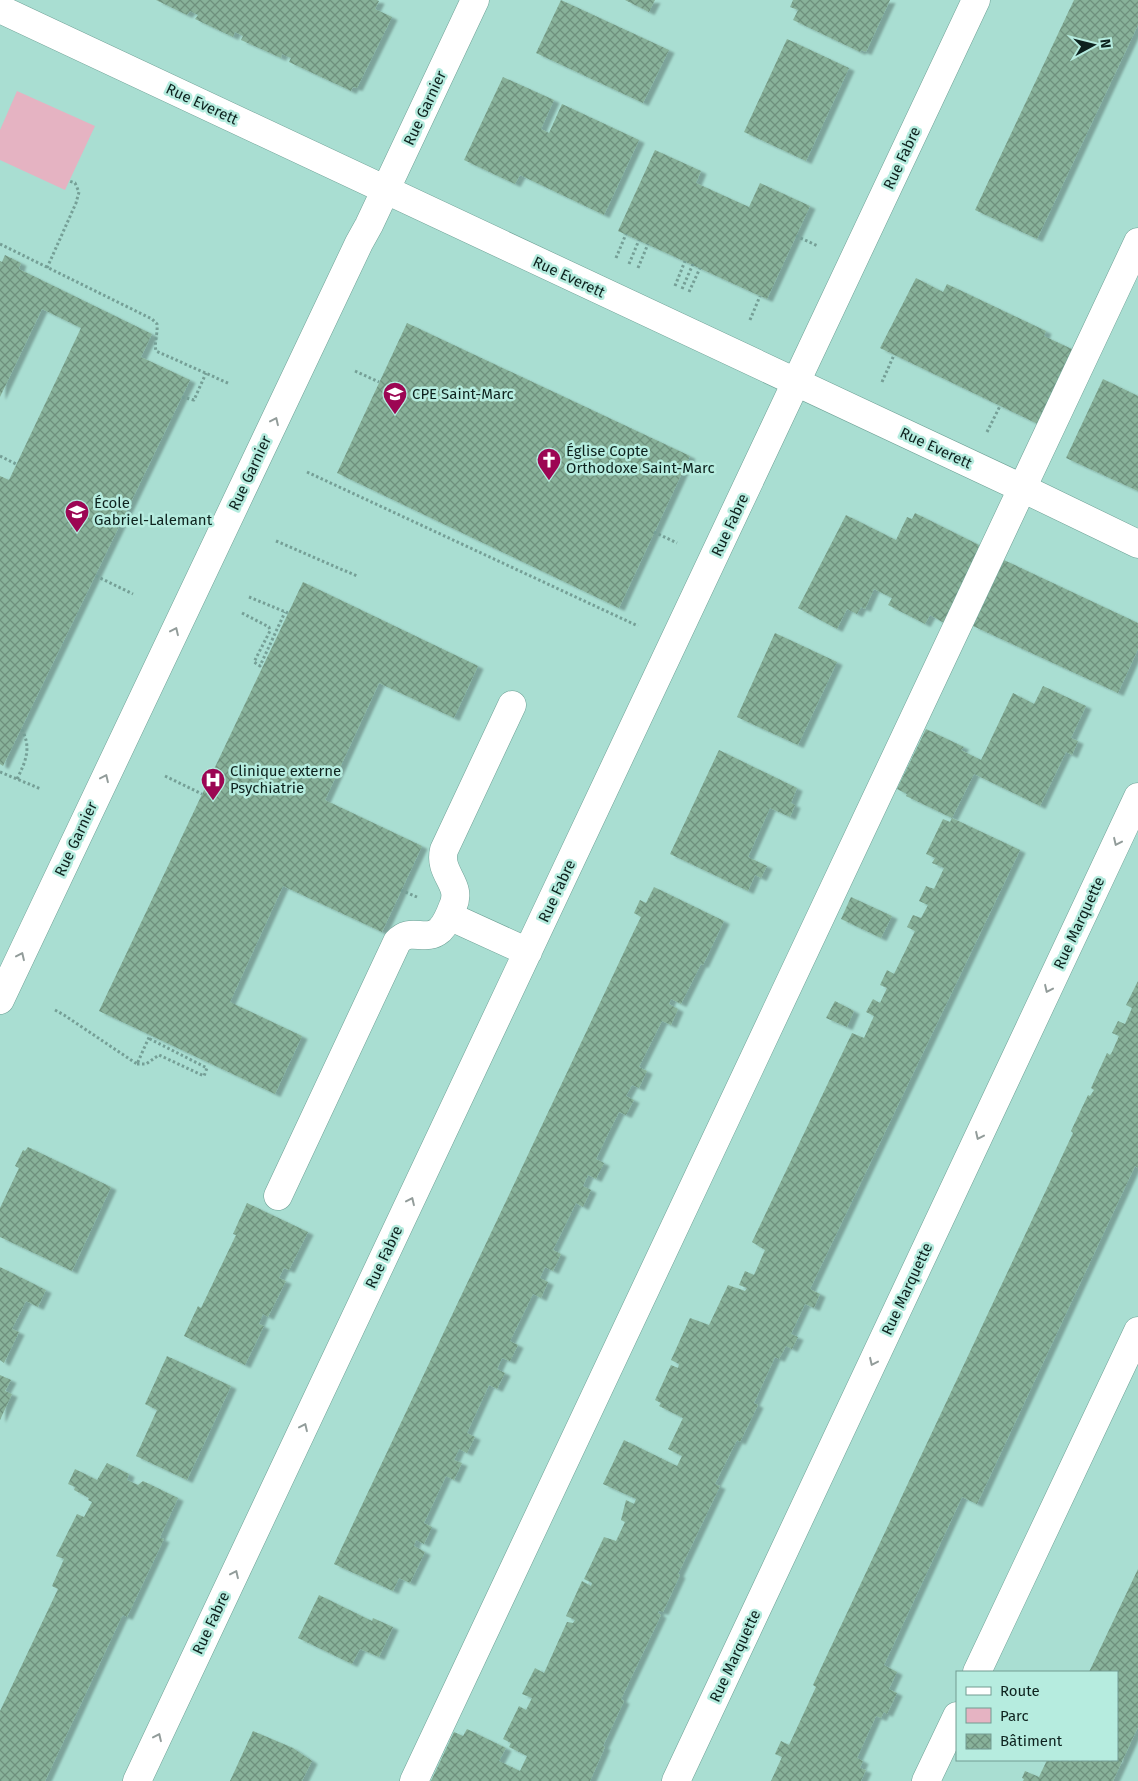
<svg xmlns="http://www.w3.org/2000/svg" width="1138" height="1781" font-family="'Fira Sans',sans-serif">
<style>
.green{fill:#e5b3c2}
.building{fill:url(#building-cross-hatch);filter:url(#shadow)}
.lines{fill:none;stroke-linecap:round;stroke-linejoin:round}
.minor-casing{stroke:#6da095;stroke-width:29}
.path{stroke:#759f96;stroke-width:3;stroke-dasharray:2.5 2.5;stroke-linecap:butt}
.minor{stroke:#fff;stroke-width:28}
.oneway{stroke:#929c9a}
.labels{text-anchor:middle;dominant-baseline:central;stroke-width:5;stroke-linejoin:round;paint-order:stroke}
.street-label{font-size:15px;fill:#0d221e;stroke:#b6ecdf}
.poi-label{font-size:15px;fill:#0d221e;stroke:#b6ecdf;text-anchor:start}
</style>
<defs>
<pattern id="building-cross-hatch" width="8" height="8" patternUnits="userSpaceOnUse" patternTransform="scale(1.25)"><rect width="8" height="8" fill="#88b29a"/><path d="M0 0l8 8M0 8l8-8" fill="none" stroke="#6e907d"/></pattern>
<filter id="shadow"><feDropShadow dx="5.5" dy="3" stdDeviation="1" flood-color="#0004"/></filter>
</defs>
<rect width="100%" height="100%" fill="#a9ded2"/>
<path class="green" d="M17,91L95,126L65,190L0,160V130Z"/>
<path class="building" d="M156,0H377L379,1L375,9L392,17L357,88L353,87L351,91L289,62L291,58L286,56L282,54L281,58L241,40L243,36L235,32L233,37L195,19L198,15L190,11L187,15Z
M561,0L669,50L643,103L536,53Z
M625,0H655L649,12Z
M793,0H890L866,52L861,50L860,52L793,20L798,10L790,7Z
M1074,0H1138V25L1037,239L975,210Z
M787,39L849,68L806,161L744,132Z
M503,77L554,100L541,129L549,133L562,104L639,140L604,215L520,175L515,184L464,160Z
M655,150L701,171L696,183L749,207L760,183L810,206L767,299L618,231Z
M5,255L21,263L19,269L152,334L141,357L190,380L3,766L0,764V476L9,480L81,328L42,309L0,397V261L2,262Z
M916,278L943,292L947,284L1046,331L1044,336L1076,351L1040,425L880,348Z
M407,323L690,456L619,608L337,473Z
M1103,379L1138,396V491L1066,458Z
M915,513L979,545L978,549L983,551L946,624L930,615L925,624L888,605L892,598L874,589L865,609L861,607L857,614L847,609L837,629L798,608L846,515L896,540L907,517L912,519Z
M1004,560L1138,623V649L1118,693L973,626Z
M303,582L478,666L454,718L379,683L325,800L422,846L382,932L283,886L230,1002L302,1036L275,1094L99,1011Z
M775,633L837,662L798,745L737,717Z
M1043,686L1086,706L1071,738L1078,741L1072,755L1066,752L1040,806L974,774L952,818L906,796L907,794L897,789L926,729L964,747L961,750L981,760L1013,693L1034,704Z
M719,750L797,788L791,803L795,805L790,817L770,808L748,857L767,866L761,878L755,875L748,891L670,854Z
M952,818L1020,850L810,1289L820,1294L814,1308L805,1304L791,1334L798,1337L792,1349L786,1346L779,1359L775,1357L754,1403L758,1405L740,1442L737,1440L715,1484L720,1486L678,1574L680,1575L663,1612L659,1611L658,1613L661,1615L621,1699L624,1701L603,1746L605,1747L590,1781H431L454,1732L463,1736L467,1729L506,1748L499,1761L520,1771L527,1756L509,1747L511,1743L503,1739L519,1706L526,1710L532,1698L522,1694L535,1668L544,1673L567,1622L573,1623L575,1620L566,1616L582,1581L591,1586L592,1583L584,1579L604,1537L616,1541L625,1522L621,1520L626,1500L634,1504L636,1499L603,1484L624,1440L677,1466L682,1456L668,1449L683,1418L659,1406L661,1403L655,1400L671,1365L678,1368L679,1364L671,1360L690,1318L709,1325L728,1285L745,1291L747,1288L739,1285L745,1271L754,1275L765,1250L752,1242L852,1033L864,1038L874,1016L866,1012L873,999L880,1003L887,988L880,985L887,970L894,974L915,931L907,927L913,915L921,918L928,905L919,901L926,886L934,889L944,868L932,863L935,858L926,854L943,819L950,822Z
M654,887L724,921L703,965L701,964L681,1004L671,999L669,1004L678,1009L671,1025L662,1021L639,1067L647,1071L639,1088L632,1085L626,1096L634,1100L626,1115L619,1112L607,1136L596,1159L604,1163L596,1179L588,1175L583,1186L591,1190L583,1207L576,1203L553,1250L561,1254L553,1271L545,1267L540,1278L548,1282L541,1298L533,1294L510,1341L518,1345L510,1361L502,1358L497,1369L505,1373L497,1389L489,1385L467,1433L475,1437L467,1453L459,1449L454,1460L462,1463L454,1480L446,1476L424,1523L432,1527L424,1544L416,1540L414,1546L425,1552L410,1583L399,1578L393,1591L334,1564L634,931L641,917L634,913L640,900L646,903Z
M851,897L892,916L881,938L841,919Z
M1138,981V1168L1135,1166L977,1504L962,1497L884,1665L897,1672L889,1689L897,1693L887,1714L884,1712L881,1718L876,1716L857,1758L863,1761L860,1768L866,1770L861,1781H771L782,1757L775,1754L781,1741L789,1745L816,1687L813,1685L1073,1133L1071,1131L1088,1095L1090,1096L1094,1090L1091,1088L1107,1053L1110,1055L1112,1052L1119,1036L1112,1033L1118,1021L1125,1024L1132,1008L1126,1005Z
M835,1001L854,1011L847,1027L826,1018Z
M28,1147L111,1187L72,1271L0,1237V1208L19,1168L15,1166L23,1150L25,1151Z
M247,1203L308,1232L289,1270L284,1268L279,1278L286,1281L268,1317L263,1314L259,1324L264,1326L245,1365L184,1336L198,1306L201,1308L236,1235L233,1234Z
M0,1267L46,1290L38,1307L26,1301L12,1329L19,1332L4,1363L0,1360Z
M167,1356L231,1386L187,1480L136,1456L157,1410L145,1404Z
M0,1375L11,1380L5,1391L12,1394L0,1420Z
M107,1463L129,1474L127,1480L138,1485L143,1481L178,1498L161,1535L160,1538L164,1539L127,1617L123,1615L121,1618L45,1781H0V1711L58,1589L52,1586L64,1559L56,1556L77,1514L84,1517L92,1502L88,1500L89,1498L74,1490L75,1487L68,1484L75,1469L97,1480Z
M1138,1569V1727L1113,1781H1023L1024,1779L1022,1778L1025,1771L1039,1777L1047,1760H1117V1672H1089Z
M319,1595L372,1621L373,1618L393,1627L379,1657L360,1649L352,1664L298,1638Z
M253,1731L293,1748L312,1761L302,1781H230Z"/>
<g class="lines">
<defs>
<path id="minor" d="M0,9L1022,488L1138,544
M449,916L528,952
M0,1000L359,243L369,225L475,0
M278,1196L397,942C411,926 425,943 440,930C446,924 450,914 453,906C463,884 438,874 444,850L512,705
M977,1672L1138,1331
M137,1781L976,0
M414,1781L1138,242
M676,1781L1138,797
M926,1781L957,1716"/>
</defs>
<use href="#minor" class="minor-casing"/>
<path class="path" d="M796,236L818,246
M0,244L152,319L157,324C158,334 154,342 156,351L230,384
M616,258L626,234
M629,264L639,240
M47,268L76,203L79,192L75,183L69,181
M638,268L648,244
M675,286L685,261
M682,289L693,264
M689,292L700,268
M750,320L760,296
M355,371L379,382
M882,382L894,355
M182,397L194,400L206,373
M987,432L1000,406
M0,456L16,464
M307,472L638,626
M654,532L677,543
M276,541L357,576
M96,576L133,594
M249,597L288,613
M242,613L269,627L270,631L254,662L260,666L285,612
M0,772L41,789
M165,776L202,794
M17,779C26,761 32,747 21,728
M401,890L417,897
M55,1010L64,1015L137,1064L150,1035
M137,1064H146L159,1055L204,1076L207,1068L148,1038"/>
<use href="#minor" class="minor"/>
</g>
<defs><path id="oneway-chevron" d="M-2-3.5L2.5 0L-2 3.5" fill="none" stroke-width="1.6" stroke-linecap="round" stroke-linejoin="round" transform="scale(1.25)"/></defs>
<g class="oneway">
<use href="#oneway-chevron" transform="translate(275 421) rotate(-65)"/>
<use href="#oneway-chevron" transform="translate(175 631) rotate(-65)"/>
<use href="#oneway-chevron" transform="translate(105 778) rotate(-65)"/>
<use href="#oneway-chevron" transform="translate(1117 842) rotate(115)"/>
<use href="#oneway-chevron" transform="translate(21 956) rotate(-65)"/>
<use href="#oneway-chevron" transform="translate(1048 989) rotate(115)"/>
<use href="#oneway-chevron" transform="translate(979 1136) rotate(115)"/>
<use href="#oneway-chevron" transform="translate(411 1201) rotate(-65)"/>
<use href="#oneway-chevron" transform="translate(873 1362) rotate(115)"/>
<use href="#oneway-chevron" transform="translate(304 1427) rotate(-65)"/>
<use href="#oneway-chevron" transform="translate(235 1574) rotate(-65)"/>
<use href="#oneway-chevron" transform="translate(158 1737) rotate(-65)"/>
</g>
<defs>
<symbol id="school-pin" viewBox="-11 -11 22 30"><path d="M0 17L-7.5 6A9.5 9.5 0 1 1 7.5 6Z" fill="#9c0653" stroke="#b6ecdf"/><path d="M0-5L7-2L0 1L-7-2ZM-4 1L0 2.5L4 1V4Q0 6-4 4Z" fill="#fff"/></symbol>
<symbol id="church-pin" viewBox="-11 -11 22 30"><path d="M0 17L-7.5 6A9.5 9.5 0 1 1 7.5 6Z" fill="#9c0653" stroke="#b6ecdf"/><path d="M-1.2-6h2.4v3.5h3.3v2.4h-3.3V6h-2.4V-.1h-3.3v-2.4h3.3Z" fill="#fff"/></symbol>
<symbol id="hospital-pin" viewBox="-11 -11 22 30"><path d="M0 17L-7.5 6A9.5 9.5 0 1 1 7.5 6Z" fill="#9c0653" stroke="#b6ecdf"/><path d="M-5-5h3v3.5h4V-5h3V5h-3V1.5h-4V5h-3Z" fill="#fff"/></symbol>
</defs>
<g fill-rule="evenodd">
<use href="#school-pin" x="381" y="380" width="28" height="38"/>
<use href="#church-pin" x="535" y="446" width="28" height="38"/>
<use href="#school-pin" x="63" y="498" width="28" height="38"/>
<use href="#hospital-pin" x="199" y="766" width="28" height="38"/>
</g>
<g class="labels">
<g class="street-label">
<text transform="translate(202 104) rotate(25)">Rue Everett</text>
<text transform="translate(425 108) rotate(-65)">Rue Garnier</text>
<text transform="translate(902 158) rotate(-65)">Rue Fabre</text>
<text transform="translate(569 277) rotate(25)">Rue Everett</text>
<text transform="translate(936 448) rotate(25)">Rue Everett</text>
<text transform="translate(250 473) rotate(-65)">Rue Garnier</text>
<text transform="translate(730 525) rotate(-65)">Rue Fabre</text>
<text transform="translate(76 839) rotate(-65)">Rue Garnier</text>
<text transform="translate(557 891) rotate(-65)">Rue Fabre</text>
<text transform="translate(1079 923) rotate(-65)">Rue Marquette</text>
<text transform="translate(384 1257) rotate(-65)">Rue Fabre</text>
<text transform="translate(907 1289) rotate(-65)">Rue Marquette</text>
<text transform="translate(211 1623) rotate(-65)">Rue Fabre</text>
<text transform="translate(735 1656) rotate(-65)">Rue Marquette</text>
</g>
<g class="poi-label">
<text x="412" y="394">CPE Saint-Marc</text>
<text x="566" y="451">Église Copte<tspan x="566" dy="17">Orthodoxe Saint-Marc</tspan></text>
<text x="94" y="503">École<tspan x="94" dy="17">Gabriel-Lalemant</tspan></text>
<text x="230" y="771">Clinique externe<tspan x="230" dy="17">Psychiatrie</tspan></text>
</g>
</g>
<rect x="956" y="1671" width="162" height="90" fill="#b6ecdf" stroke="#729b92"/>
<rect x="966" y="1687" width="25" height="8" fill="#ffffff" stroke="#729b92"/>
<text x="1000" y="1696" font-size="15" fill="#0d221e">Route</text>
<rect x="966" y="1708" width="25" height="15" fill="#e5b3c2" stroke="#729b92"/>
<text x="1000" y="1721" font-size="15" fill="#0d221e">Parc</text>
<rect x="966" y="1734" width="25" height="15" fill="url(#building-cross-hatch)" stroke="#729b92"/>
<text x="1000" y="1746" font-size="15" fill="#0d221e">Bâtiment</text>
<g transform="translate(1093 45) rotate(83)" stroke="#b6ecdf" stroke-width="4" paint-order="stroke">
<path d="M0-4L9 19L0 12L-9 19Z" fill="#0d221e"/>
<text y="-8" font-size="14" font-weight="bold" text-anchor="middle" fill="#0d221e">N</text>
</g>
</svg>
